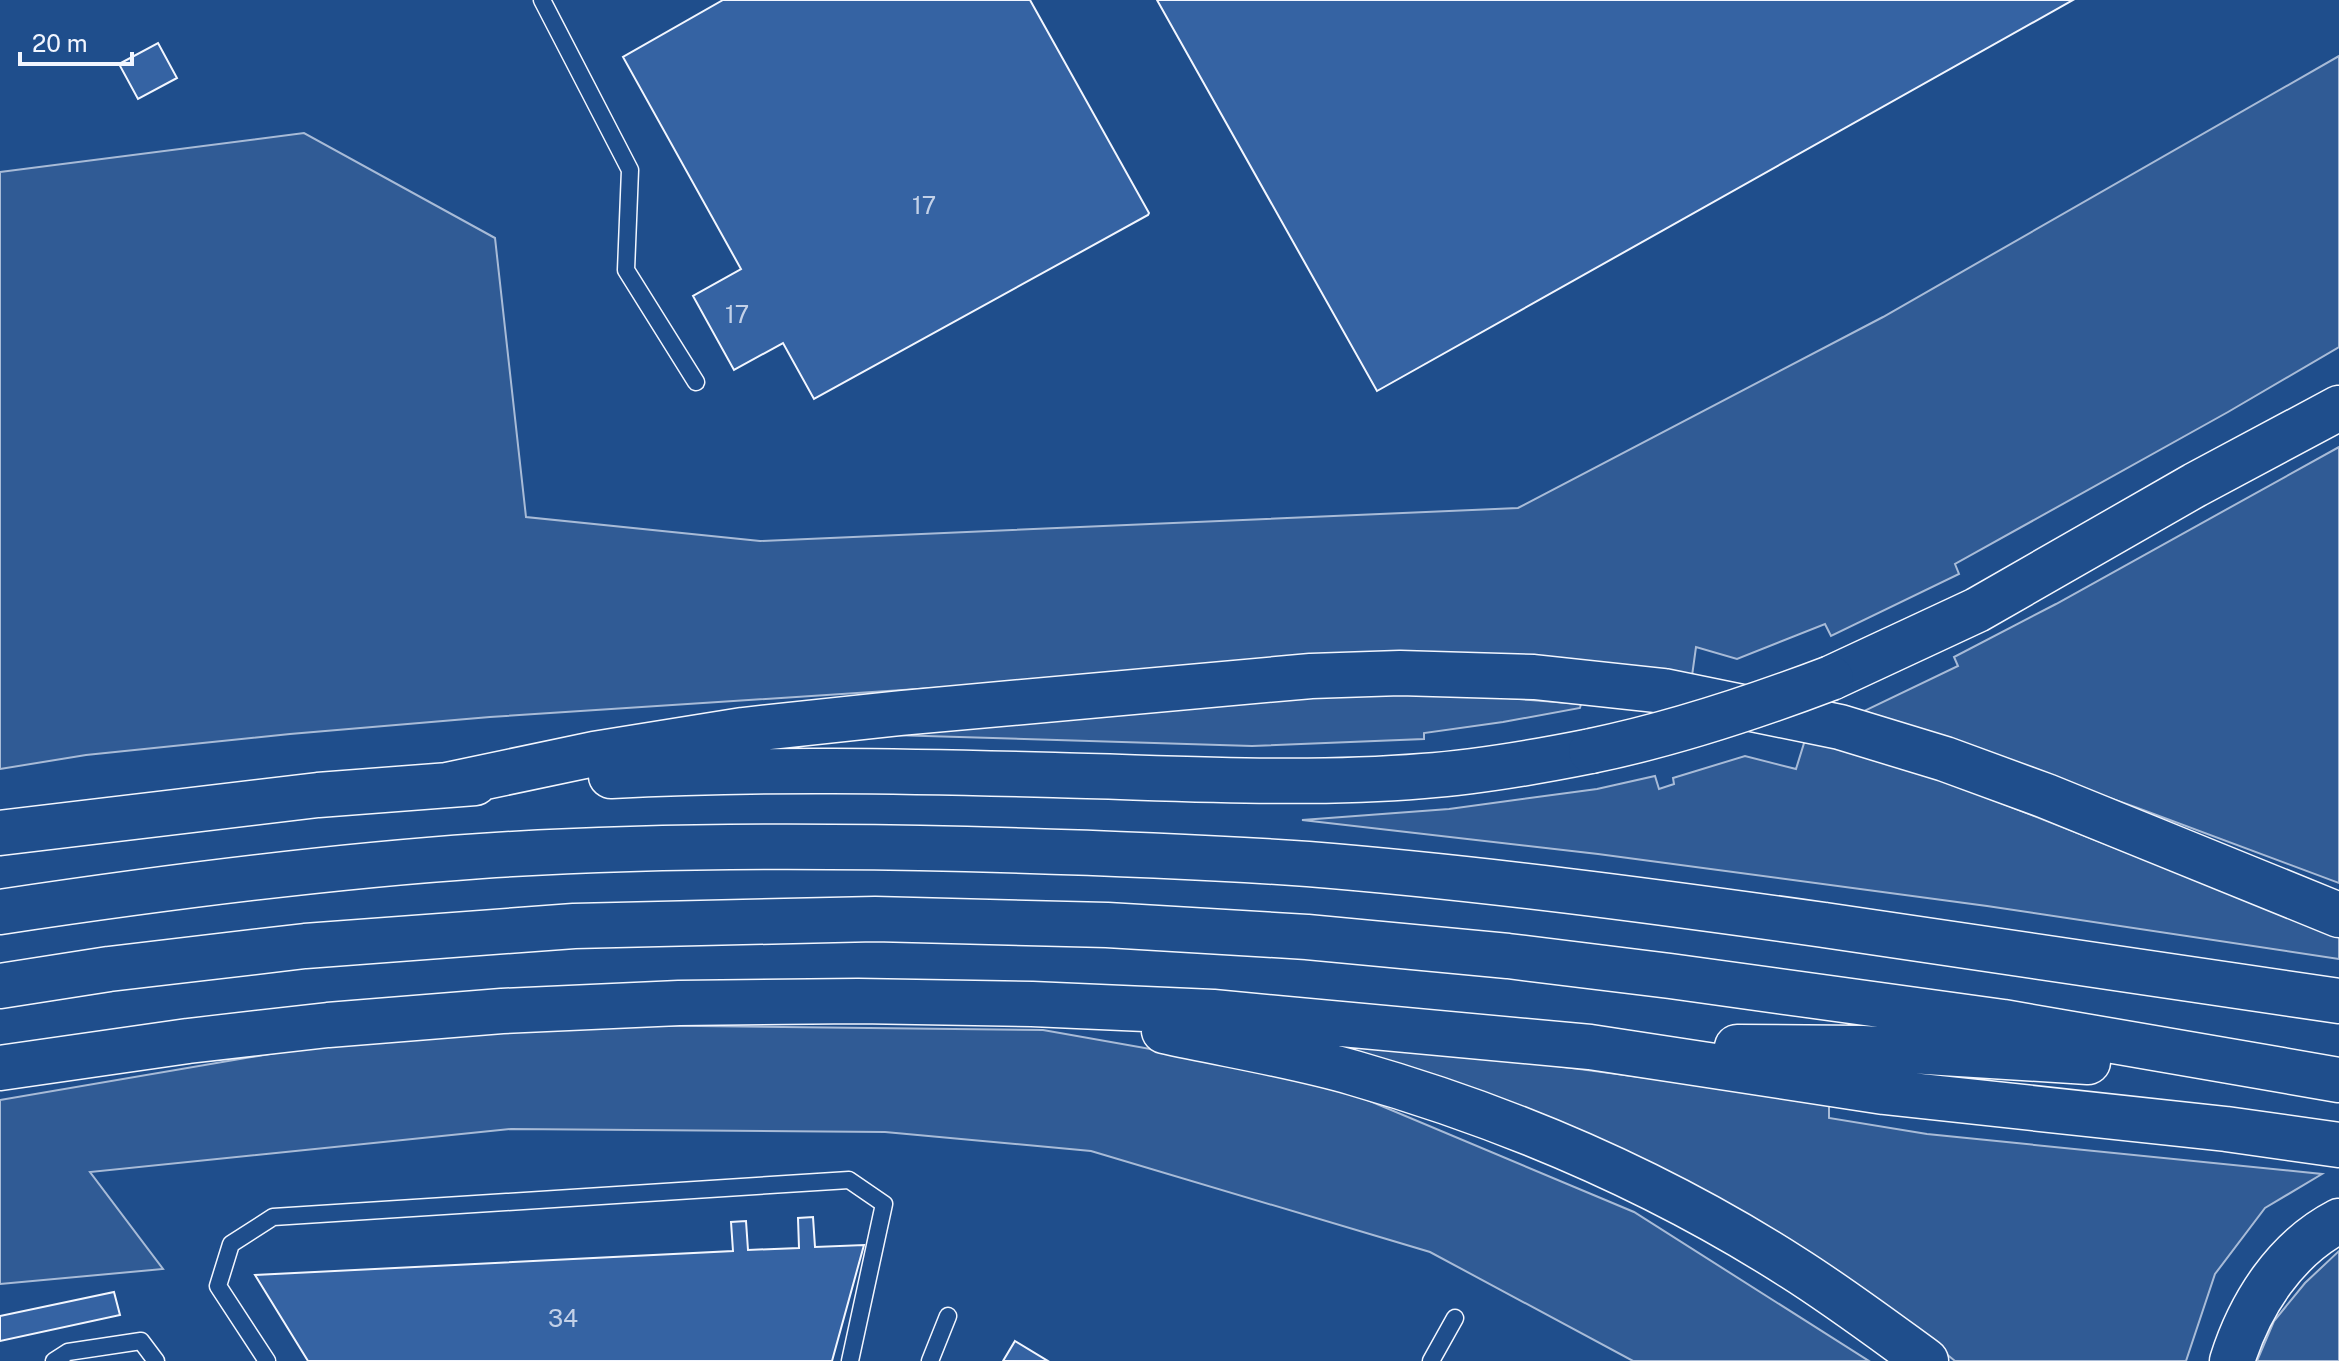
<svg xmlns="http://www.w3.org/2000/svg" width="2339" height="1361" font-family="'Public Sans',sans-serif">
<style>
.built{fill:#305b95;stroke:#a8bbd7;stroke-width:2}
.building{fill:#3563a3;stroke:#f2f6ff;stroke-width:2}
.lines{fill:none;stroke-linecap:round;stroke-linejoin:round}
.lane-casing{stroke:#f2f6ff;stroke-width:19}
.highway-casing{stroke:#f2f6ff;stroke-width:47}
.lane{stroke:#1f4e8c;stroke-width:16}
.highway{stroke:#1f4e8c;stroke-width:44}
.highway-bridge-casing{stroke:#f2f6ff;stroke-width:47;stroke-linecap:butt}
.highway-bridge{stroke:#1f4e8c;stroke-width:44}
.labels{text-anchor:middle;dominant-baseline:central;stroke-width:6;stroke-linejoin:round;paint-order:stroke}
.number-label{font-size:24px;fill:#c3d1e8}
</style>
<rect width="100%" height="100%" fill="#1f4e8c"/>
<path class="built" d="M2339,56V347L2228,412L1955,564L1959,574L1831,636L1825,624L1737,659L1696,647L1692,676L1009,683L490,717L290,734L86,755L0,769V172L304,133L495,238L526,517L760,541L1518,508L1883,317Z
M2339,447V883L2135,807L1864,711L1958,666L1954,657L2056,604Z
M1325,695H1468L1581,704L1580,708L1503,722L1424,733V739L1252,746L892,735Z
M1805,740L1907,766L2339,936V959L1987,906L1598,854L1302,820L1449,809L1597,789L1655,776L1659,789L1674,784L1673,778L1745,756L1796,769Z
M615,1025L1043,1030L1315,1078L1634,1212L1869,1361H1633L1430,1252L1091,1151L885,1132L511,1129L90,1172L163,1269L0,1284V1100L334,1043Z
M1347,1044L1526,1062L1829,1102V1118L1927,1134L2322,1174L2265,1208L2215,1274L2186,1361H1955L1933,1343L1346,1052Z
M2339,1251V1361H2257L2274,1321L2305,1283Z"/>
<path class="building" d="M723,0H1030L1149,213L1148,215L814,399L783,343L734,370L693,296L741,269L623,57Z
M1157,0H2073L1377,391Z
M158,43L177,78L138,99L119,64Z
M813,1217L815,1247L864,1245L832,1361H308L255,1275L733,1251L731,1222L746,1221L748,1250L799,1248L798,1218Z
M114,1292L120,1315L0,1341V1316Z
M1015,1341L1048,1361H1003Z"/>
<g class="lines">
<defs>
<path id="lane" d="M542,0L630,170L626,270L696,382
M54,1361L68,1352L141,1341L156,1361
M267,1361L218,1286L231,1244L273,1217L849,1180L884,1204L850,1361
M930,1361L948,1316
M1431,1361L1455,1318"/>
<path id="highway" d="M1831,678L1977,610L2195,485L2339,408
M611,776C759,768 907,771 1054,775C1177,778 1301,786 1423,776C1480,772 1536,762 1591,751
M447,785L594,754L743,730L901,713L1311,676L1400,673L1534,677L1664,691L1840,727L1945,759L2046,796L2339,915
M0,833L318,795L475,783
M0,912C160,888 320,867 481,856C642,845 804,845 966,849C1080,852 1194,856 1308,864C1481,878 1653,901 1824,925C1996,950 2168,975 2339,1001
M0,986L109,969L305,946L574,926L875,919L1107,925L1307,937L1508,956L1670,976L2003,1022L2339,1080
M1164,1031C1227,1045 1292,1055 1354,1073C1508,1117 1656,1180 1792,1267C1838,1296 1882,1329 1926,1361
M1737,1047L1862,1048L2088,1062
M0,1068L188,1041L328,1025L502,1011L679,1003L858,1001L1032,1004L1213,1012L1590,1047L1884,1092L2226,1129L2339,1145
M2232,1361C2250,1304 2285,1249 2339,1221"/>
</defs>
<use href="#lane" class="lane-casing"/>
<use href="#highway" class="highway-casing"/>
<use href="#lane" class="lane"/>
<use href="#highway" class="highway"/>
<defs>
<path id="highway-bridge" d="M1591,751C1674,734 1752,708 1831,678"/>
</defs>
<use href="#highway-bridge" class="highway-bridge-casing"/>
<use href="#highway-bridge" class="highway-bridge"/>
</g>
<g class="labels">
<g class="number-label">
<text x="924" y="205">17</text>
<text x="737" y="314">17</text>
<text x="563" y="1318">34</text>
</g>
</g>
<path d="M20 52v12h112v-12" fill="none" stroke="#f2f6ff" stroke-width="4"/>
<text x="32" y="52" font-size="24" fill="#f2f6ff" stroke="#1f4e8c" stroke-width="6" paint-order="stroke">20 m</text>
</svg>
